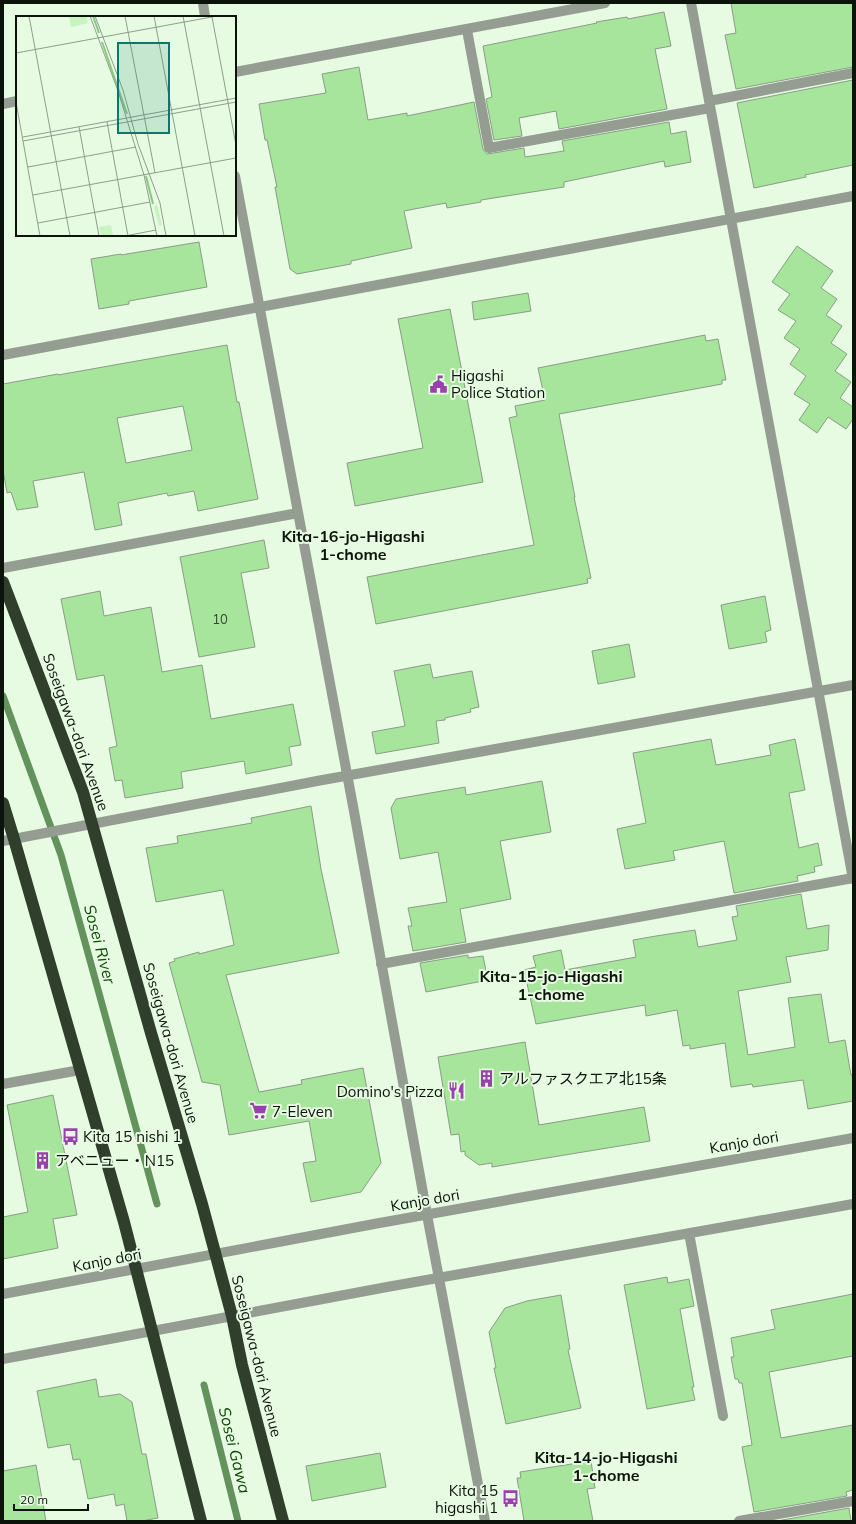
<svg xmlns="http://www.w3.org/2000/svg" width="856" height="1524" font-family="Mulish,'Noto Sans JP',sans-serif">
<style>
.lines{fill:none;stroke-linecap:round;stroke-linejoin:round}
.stream{stroke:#64925c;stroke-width:7}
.building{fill:#a6e59b;stroke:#8a9d87;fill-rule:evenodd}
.minor{stroke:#959d93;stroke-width:10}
.highway{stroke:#2f3f2c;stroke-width:12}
.labels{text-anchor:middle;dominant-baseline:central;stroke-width:4;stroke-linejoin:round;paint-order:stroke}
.number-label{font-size:13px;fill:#32482f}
.poi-label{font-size:15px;fill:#0c130b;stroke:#e6fbe2;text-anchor:start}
.street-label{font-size:15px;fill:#0c130b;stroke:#e6fbe2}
.neighbourhood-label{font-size:16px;font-weight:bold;fill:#0c130b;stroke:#e6fbe2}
.water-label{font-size:16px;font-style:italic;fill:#0b4a00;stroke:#e6fbe2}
.inset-river{fill:none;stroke:#8ac87f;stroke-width:2}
.inset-road{fill:none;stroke:#8f9e8c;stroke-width:1}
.view{fill:#0f766e;fill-opacity:0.15;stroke:#0f766e;stroke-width:2}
.inset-edge{fill:none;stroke:#0c130b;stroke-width:2}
</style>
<rect width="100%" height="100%" fill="#e6fbe2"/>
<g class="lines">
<path class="stream" d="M3,696L61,855L157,1204
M204,1385L238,1521"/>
</g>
<path class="building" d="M731,3H853V67L736,89L725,35L736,33Z
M664,12L671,46L655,49L667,109L559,129L556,111L519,118L522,136L494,140L486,99L492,97L483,46L597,23L596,22L627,17L628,19Z
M359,67L368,120L407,113V116L474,102L483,149L487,154L524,148L525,157L564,151L562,141L669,122L671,134L686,131L691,162L665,167L664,161L564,182V187L481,200V202L447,208L446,203L404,211L412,248L351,261V264L297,274L290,269L275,187H277L267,140H265L259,104L326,93L322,74Z
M853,80V165L805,175L806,177L754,188L737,103Z
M199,242L207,287L129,301V304L99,309L91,259L121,254V255Z
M797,246L833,271L821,288L837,299L826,315L842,326L831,343L847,354L835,371L851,382L840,398L853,407V419L846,429L828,417L817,433L799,420L810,404L794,394L806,376L790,364L800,349L784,338L796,321L778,310L790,294L772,282Z
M528,293L531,311L474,320L472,302Z
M450,309L483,482L355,506L347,463L423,448L398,319Z
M705,335L706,341L718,339L726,380H722V384L559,414L575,497H574L591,578L587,579L588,583L376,624L367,577L534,545L509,418L517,416L515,406L545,400L538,368Z
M227,345L237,402H239L258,499L198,511L194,491L168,496L167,493L118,503L122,525L95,530L84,472L33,481L38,507L17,510L11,492L7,493L3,470V384L58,374V375ZM183,406L192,450L126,463L117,418Z
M264,540L269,568L241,573L255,647L199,657L180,557Z
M100,591L104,616L151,607L162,672L202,665L211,719L293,704L301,745L289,747L292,765L246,774L244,761L181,772L183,788L125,798L122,780L115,781L109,748L117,746L104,675L77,680L61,599Z
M765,596L771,630L765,632L767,642L729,649L721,605Z
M629,644L635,677L598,684L592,651Z
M430,664L433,678L472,671L479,707L470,709L471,712L445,718V720L436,721L439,743L376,754L372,732L405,726L394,671Z
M711,739L716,765L771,755L769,745L795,739L805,790L789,793L799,848L818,843L822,865L814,867L815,872L797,876L798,881L734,893L724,841L673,851L675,860L625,869L617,829L646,823L633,753Z
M542,781L551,832L500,841L511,899L460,909L466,942L413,951L408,926H412L408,908L447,902L438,852L400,859L391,808L396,799L465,787L466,795Z
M311,806L321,869L339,953L226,975L259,1092L302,1084L301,1080L363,1068L381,1163L361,1192L311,1202L303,1163L316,1161L309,1121L229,1135L220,1085L202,1082L169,963L175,961L174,959L199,952V954L234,945L223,890L156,902L146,848L178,843L177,836L252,823L251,818Z
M801,894L807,929L829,925L828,950L786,957L791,982L738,991L748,1055L795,1047L788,998L821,994L829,1043L845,1040L851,1075H853V1101L808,1109L803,1080L753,1087L752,1084L731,1087L725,1043L690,1049V1045L683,1046L677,1010L646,1016L645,1005L536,1024L524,970L536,967L533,956L561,950L565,970L636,957L633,940L656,936L695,930L698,947L737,940L732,917L738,916L736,906Z
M468,955V958L483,956L488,980L426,992L420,963Z
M525,1042L539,1125L644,1107L650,1141L492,1167V1163L479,1165L465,1155V1151L461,1152L459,1134L451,1135L438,1057Z
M53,1095L77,1215L53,1219L58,1248L3,1259V1217L28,1212L7,1105Z
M667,1277L668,1283L689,1279L694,1306L680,1309L694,1387H692L695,1400L647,1409L624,1285Z
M853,1294V1356L769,1372L781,1438L853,1425V1490L846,1492L847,1496L754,1512L742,1447L752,1445L742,1383H739L738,1379H735L731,1357H734L731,1338L775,1329L771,1310Z
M561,1295L570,1349L568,1350L581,1408L506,1424L494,1368H496L489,1332L505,1308L527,1301Z
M96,1379L99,1397L120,1394L132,1402L142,1454H146L158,1518L142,1521H127L124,1504L116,1506L114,1494L88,1499L80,1459L73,1460L70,1444L48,1448L37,1391Z
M380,1453L386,1487L312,1501L306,1466Z
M591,1461L595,1488L587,1489L593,1521H524L517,1478H521L520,1472Z
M36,1465L46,1521H3V1471Z
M849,1508L851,1521H777Z"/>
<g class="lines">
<path class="minor" d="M203,3L205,17
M691,3L853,879
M467,30L489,148L710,108
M235,72L605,3
M709,101L853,73
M3,104L17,101
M235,176L353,806L427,1215L485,1521
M3,355L853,196
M3,568L298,513
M3,841L317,781L853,685
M381,964L853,878
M3,1084L80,1070
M689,1233L723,1416
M3,1294L374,1224L853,1138
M3,1359L387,1287L853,1204
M739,1521L853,1501"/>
<path class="highway" d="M3,582L83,792L151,1033L202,1204L232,1316L242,1365L283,1521
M3,803L14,839L124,1222L201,1521"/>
</g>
<defs>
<symbol id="civic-bare" viewBox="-9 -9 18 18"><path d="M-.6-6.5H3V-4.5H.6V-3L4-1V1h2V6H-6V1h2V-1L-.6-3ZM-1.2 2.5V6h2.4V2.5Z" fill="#9b41ad" stroke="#e6fbe2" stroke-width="2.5" paint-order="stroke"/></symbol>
<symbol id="building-bare" viewBox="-9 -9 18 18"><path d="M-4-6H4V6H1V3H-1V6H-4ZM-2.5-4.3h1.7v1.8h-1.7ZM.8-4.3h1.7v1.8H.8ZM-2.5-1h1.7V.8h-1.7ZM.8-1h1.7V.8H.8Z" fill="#9b41ad" stroke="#e6fbe2" stroke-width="2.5" paint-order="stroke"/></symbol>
<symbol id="restaurant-bare" viewBox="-9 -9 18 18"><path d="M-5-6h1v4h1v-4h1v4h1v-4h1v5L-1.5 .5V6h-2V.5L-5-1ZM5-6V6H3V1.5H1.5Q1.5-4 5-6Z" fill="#9b41ad" stroke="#e6fbe2" stroke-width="2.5" paint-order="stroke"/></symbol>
<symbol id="supermarket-bare" viewBox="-9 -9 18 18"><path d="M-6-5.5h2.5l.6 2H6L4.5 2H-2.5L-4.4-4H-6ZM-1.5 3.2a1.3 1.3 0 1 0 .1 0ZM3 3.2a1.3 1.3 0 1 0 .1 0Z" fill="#9b41ad" stroke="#e6fbe2" stroke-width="2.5" paint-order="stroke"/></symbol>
<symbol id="bus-bare" viewBox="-9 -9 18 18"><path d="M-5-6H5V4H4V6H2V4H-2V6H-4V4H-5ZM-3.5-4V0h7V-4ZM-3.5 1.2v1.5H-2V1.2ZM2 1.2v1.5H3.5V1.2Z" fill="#9b41ad" stroke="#e6fbe2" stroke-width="2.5" paint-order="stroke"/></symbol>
</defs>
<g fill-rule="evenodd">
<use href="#civic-bare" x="426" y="372" width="25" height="25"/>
<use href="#building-bare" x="474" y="1066" width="25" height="25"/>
<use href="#restaurant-bare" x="444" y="1078" width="25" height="25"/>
<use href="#supermarket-bare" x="246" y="1098" width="25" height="25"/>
<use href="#bus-bare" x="58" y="1124" width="25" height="25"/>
<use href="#building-bare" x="30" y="1148" width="25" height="25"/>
<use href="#bus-bare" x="498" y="1486" width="25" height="25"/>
</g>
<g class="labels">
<g class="number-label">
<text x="220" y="619">10</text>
</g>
<g class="poi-label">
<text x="451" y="375">Higashi<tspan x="451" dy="17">Police Station</tspan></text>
<text x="499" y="1078">アルファスクエア北15条</text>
<text x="443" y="1091" text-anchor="end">Domino's Pizza</text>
<text x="272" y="1111">7-Eleven</text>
<text x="83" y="1136">Kita 15 nishi 1</text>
<text x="55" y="1160">アベニュー・N15</text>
<text x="498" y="1490" text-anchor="end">Kita 15<tspan x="498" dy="17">higashi 1</tspan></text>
</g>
<g class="street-label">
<text transform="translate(76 732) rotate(70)">Soseigawa-dori Avenue</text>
<text transform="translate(171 1043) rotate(74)">Soseigawa-dori Avenue</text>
<text transform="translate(744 1142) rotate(-10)">Kanjo dori</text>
<text transform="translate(425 1200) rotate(-10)">Kanjo dori</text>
<text transform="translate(107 1260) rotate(-11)">Kanjo dori</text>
<text transform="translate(257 1356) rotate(76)">Soseigawa-dori Avenue</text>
</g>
<g class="neighbourhood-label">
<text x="353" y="536">Kita-16-jo-Higashi<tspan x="353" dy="18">1-chome</tspan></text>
<text x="551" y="976">Kita-15-jo-Higashi<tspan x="551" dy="18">1-chome</tspan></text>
<text x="606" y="1457">Kita-14-jo-Higashi<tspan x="606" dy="18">1-chome</tspan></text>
</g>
<g class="water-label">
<text transform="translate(100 944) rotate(75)">Sosei River</text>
<text transform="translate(235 1450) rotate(76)">Sosei Gawa</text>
</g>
</g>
<g transform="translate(16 16)">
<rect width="220" height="220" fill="#e6fbe2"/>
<path d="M141,188L146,209L143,210L138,191Z" fill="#c7f5be"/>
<path d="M53,0H70L72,7L55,11ZM95,209L97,220H85L83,211Z" fill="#c7f5be"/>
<path class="inset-river" d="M77,0L83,17M86,26L111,98M130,160L137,188"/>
<path class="inset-road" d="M13,0L54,220M74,0L102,75L128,159L141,220M79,0L107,74L122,128L144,187L150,220M109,0L139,157M138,0L179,220M167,0L208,220M196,1L220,129M0,37L201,0M0,86L24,220M91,106L112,220M63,111L83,220M7,121L220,82M7,125L220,86M12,151L120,131M17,179L220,142M22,207L134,186M109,220L140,214"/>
<path class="view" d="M102,27H153V117H102Z"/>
<rect width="220" height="220" class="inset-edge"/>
</g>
<rect width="856" height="1524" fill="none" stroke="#0c130b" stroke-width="8"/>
<path d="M14 1504v6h74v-6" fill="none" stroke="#0c130b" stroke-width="2"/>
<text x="20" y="1504" font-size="12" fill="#0c130b" stroke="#e6fbe2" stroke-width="3" paint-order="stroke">20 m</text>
</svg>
